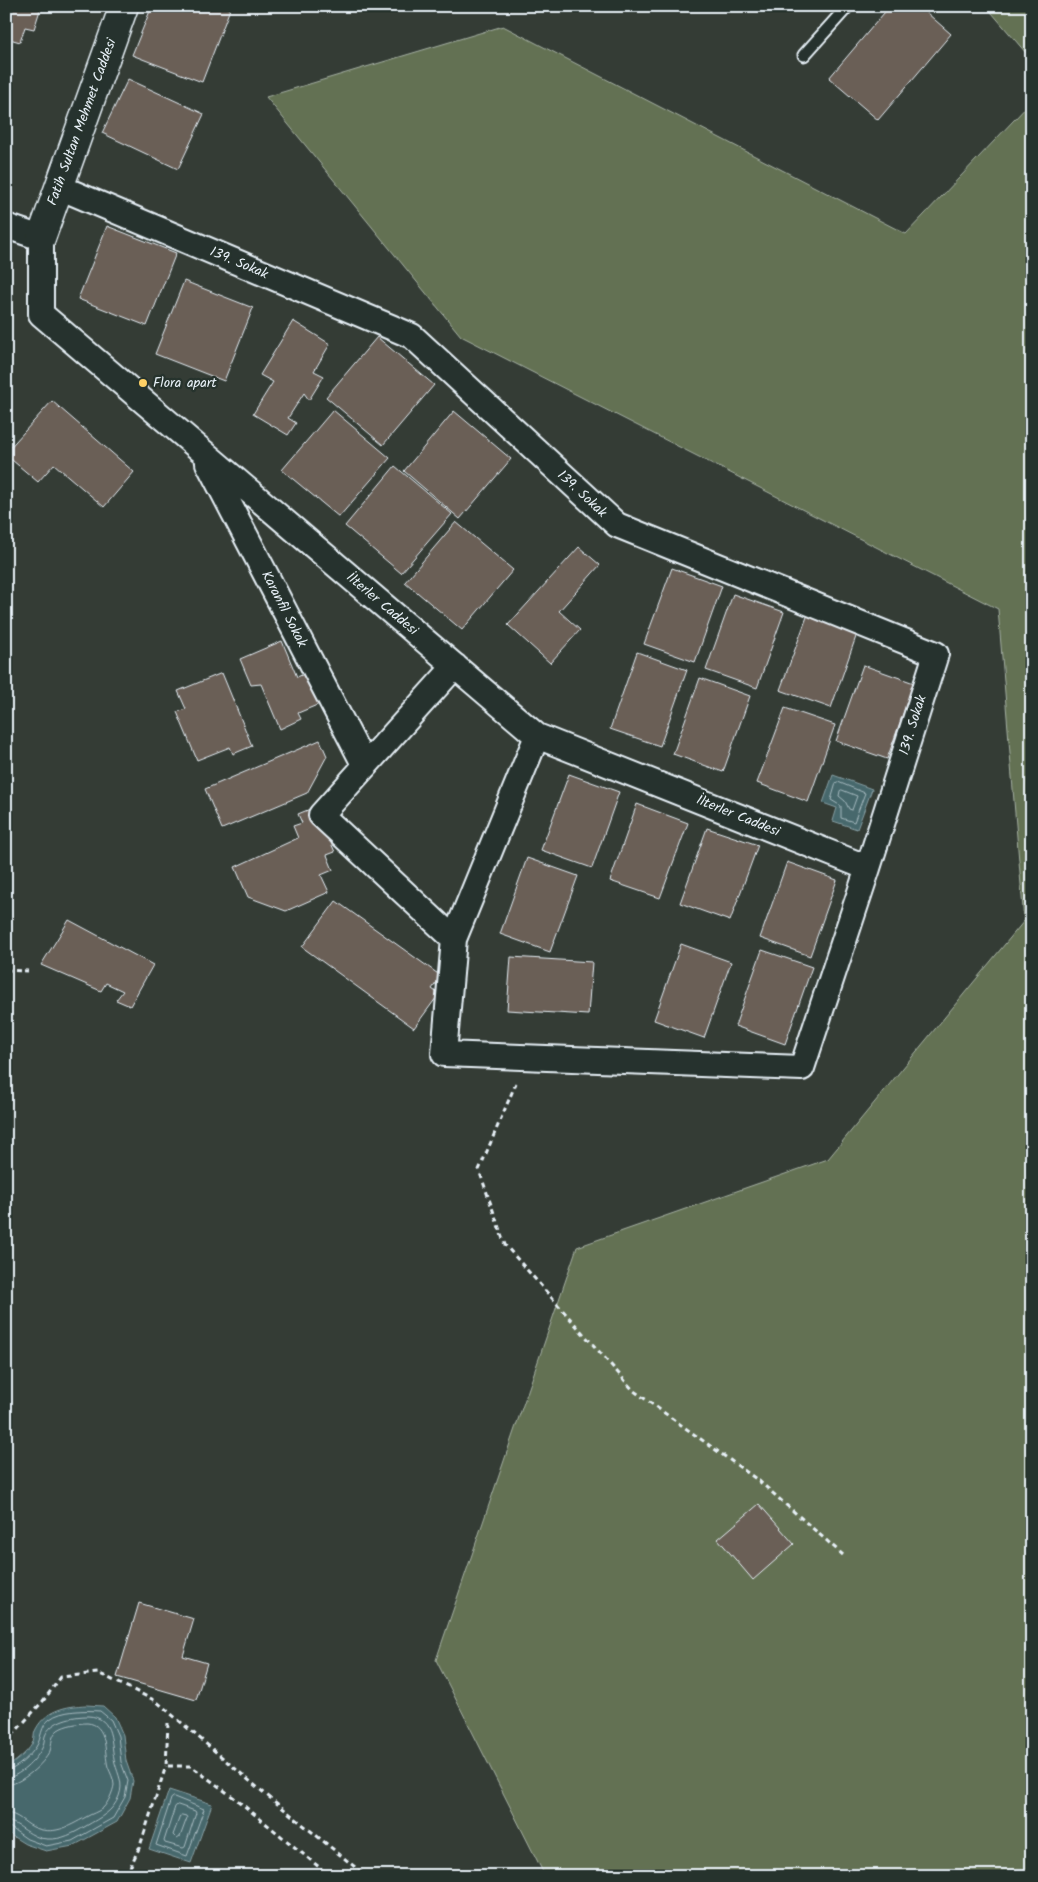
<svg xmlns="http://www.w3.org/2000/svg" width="1038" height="1882" font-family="Kalam,sans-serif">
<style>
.green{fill:#637152;stroke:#a6b1a5}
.water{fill:#46686c;stroke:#879fa4}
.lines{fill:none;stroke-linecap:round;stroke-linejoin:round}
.shore{stroke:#a7bac0;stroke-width:1}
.building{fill:#6a5f57;stroke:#e8f1f8}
.service-casing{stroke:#e8f1f8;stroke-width:15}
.minor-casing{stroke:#e8f1f8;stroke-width:28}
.tertiary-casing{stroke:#e8f1f8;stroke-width:31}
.path{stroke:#e8f1f8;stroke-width:3;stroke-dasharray:5 4;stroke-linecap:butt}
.service{stroke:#26332d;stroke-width:11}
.minor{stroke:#26332d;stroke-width:24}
.tertiary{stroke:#26332d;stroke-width:28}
.poi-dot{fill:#ffd166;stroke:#26332d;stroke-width:2}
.labels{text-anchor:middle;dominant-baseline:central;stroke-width:4.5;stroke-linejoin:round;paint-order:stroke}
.street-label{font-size:14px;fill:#e8f1f8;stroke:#26332d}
.poi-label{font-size:14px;fill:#e8f1f8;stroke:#26332d;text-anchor:start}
</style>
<rect width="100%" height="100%" fill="#343c35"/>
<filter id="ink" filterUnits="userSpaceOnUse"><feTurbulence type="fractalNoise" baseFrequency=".02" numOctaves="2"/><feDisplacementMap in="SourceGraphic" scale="10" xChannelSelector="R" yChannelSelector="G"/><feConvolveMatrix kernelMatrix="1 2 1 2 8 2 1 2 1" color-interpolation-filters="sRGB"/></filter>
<g filter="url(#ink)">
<path class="green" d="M986,6H1032V60Z
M503,26L906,234L1032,101V1876H545L436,1660L577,1247L828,1159L1024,921L998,609L461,336L266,97Z"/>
<path class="water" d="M833,775L872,789L857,829L833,821L837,808L823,803Z
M86,1705L103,1706L115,1717L123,1735L126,1761L133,1781L130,1798L117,1822L73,1846L46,1851L25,1844L12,1836L6,1830V1768C15,1762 27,1753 32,1744C35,1739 33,1733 36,1729C46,1710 66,1706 86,1705Z
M169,1790L212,1804L191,1863L149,1849Z"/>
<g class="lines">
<path class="shore" d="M838,782L865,793L854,822L841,818V806L831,800L836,783Z
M842,790L857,796L852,810L849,809L845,801L839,796L840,791Z
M6,1771C16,1770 31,1755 36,1747C42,1738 40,1726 50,1719C61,1710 86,1710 100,1711L111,1720L118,1736L121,1762L128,1781L125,1797L113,1818L72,1841L46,1846L27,1839L11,1828L6,1827
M6,1778C19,1777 35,1761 41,1750C44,1746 44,1740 45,1736C51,1720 73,1716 88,1716C115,1717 110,1744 115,1763C118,1775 124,1783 119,1796C113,1812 101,1817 86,1826C74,1833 62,1840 47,1839C31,1839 19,1822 6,1821
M6,1785C20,1785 44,1764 50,1751C52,1744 51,1735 58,1730C65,1725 79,1723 87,1723C108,1724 104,1752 108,1767C110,1772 114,1779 114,1785C113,1792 108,1803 103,1808C98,1812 91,1814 86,1817C68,1827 53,1836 33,1827C23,1822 18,1814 6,1813
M174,1797L204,1809L187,1856L156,1845L171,1799Z
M178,1805L195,1811L196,1813L185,1847L183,1848L165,1843L164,1841L175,1807Z
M182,1815L186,1816L187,1818L180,1837L177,1839L173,1835L180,1816Z"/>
</g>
<path class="building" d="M6,6H28L40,10L34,29L25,27L20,42L6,38Z
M152,6H224L230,9L202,82L132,55Z
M890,6H919L951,34L878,120L829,78Z
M128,79L204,114L178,169L102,133Z
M107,226L176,253L147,326L78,299Z
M184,281L253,308L224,381L155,354Z
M293,321L330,344L314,371L324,376L309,400L304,393L288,418L296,423L288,435L253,414L273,382L260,375Z
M377,337L434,385L383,445L326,397Z
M52,401L134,472L104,507L54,464L38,482L6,455V452Z
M333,410L390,458L339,517L282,470Z
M454,411L511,459L460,519L404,471Z
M395,466L452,514L401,573L345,526Z
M456,522L513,570L462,630L405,582Z
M579,547L600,565L559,611L580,630L550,663L508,625Z
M672,568L722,586L695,662L644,644Z
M733,594L784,612L757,688L706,670Z
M808,614L858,631L831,708L780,690Z
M282,641L297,677L309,672L322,703L298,713L301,719L280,729L261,684L251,685L240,659Z
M637,652L687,670L660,746L610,729Z
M863,665L914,683L887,759L836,741Z
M222,673L252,746L233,754L230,747L197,760L177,712L186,709L178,691Z
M700,678L750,696L723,772L673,754Z
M785,708L835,725L808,802L757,783Z
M320,740L327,756L307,793L222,829L205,789Z
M569,774L619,792L592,868L541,850Z
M637,804L688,823L660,898L610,881Z
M315,807L335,852L327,855L333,870L321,875L329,892L286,911L248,897L235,867L298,838L293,826L302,823L298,814Z
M707,828L758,845L730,921L680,903Z
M527,858L578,876L550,952L500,934Z
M787,862L837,880L810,956L760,938Z
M336,901L441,976L432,989L439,994L414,1028L302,947Z
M69,920L153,965L130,1006L116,1000L123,991L106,983L101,991L41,965Z
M681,944L731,962L704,1038L654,1020Z
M762,950L812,967L785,1044L735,1026Z
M511,957L592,962L588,1015L507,1010Z
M759,1504L794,1544L753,1580L718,1539Z
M139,1603L194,1619L183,1656L207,1663L196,1700L117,1677Z"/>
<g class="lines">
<defs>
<path id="service" d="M804,55L848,6"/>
<path id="minor" d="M59,187L412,336L617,525L936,654L868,868L802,1068L444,1054L454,939L537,736
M6,226L41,238V314L537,736L868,868
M208,463L365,766
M454,939L321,815L455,666"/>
<path id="tertiary" d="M41,238L124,6"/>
</defs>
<use href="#service" class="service-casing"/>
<use href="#minor" class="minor-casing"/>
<use href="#tertiary" class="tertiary-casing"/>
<path class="path" d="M6,970L28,971
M516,1083L479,1170L505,1245L634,1391L759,1481L843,1555
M6,1468L8,1479L6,1497
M168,1723L166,1766H191L237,1800L330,1876
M6,1742L43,1701L61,1677L98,1673L156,1701L258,1788L366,1876
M126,1876L140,1846L166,1766"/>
<use href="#service" class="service"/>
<use href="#minor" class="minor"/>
<use href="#tertiary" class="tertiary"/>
</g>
</g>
<circle class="poi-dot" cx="143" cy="383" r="5"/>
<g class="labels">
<g class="street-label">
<text transform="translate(82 122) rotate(-70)">Fatih Sultan Mehmet Caddesi</text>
<text transform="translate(239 263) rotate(23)">139. Sokak</text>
<text transform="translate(582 494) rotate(43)">139. Sokak</text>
<text transform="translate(382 604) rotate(40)">İlterler Caddesi</text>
<text transform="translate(284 609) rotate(63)">Karanfil Sokak</text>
<text transform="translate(913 725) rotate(-73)">139. Sokak</text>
<text transform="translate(738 816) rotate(22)">İlterler Caddesi</text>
</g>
<g class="poi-label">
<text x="153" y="383">Flora apart</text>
</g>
</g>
<rect width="1038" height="1882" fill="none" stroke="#26332d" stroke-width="25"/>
<rect x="12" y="12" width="1013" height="1857" fill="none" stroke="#e8f1f8" stroke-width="2" filter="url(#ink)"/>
</svg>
